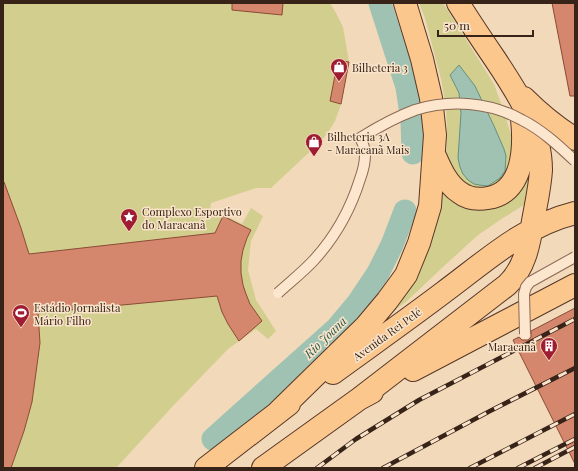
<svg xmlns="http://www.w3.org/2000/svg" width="578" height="471" font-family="'Playfair Display',serif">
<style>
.green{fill:#d1ce8e}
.water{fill:#9fc2b2;stroke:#66907f}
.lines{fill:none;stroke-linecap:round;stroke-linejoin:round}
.river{stroke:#9fc2b2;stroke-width:23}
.building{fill:#d4876c;stroke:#8c4b36}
.primary-casing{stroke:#573728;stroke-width:24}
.primary{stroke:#fbc78d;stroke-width:22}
.rail-casing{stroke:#382319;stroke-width:4.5}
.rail{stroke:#f9e4ca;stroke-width:3;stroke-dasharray:9;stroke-linecap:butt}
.pedestrian-bridge-casing{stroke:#8a6853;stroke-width:12;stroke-linecap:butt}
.pedestrian-bridge{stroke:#fce7ce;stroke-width:10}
.labels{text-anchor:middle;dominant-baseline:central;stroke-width:3;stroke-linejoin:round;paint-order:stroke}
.poi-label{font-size:11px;fill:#382319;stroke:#f9e4ca;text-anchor:start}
.street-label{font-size:11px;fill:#382319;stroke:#f9e4ca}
.water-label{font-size:12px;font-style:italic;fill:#27594e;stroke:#f9e4ca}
</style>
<rect width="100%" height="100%" fill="#f2d9ba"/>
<path class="green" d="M3,3H330L336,13L343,27L349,62L341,104L335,121L327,134L318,144L271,188H256L211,203L209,218L224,215L242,224L251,208L263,216L251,241L248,270L256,300L276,331L268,339L256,329L228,349L172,407L116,468H3Z
M419,3H443L494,84L504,112L511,135L512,152L510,168L496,186L474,189L463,186L446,159L447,129L446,106L441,79L425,18Z
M532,156L527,203L503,218L478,235L444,266L407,301L383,319L442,182L479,204Z"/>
<path class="water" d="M459,65L475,86L494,126L504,149L506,156L505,171L500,178L488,186L479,185L474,184L468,180L463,174L460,167L458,158L461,113L459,93L450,75Z"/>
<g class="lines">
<path class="river" d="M380,3L407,87L412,121L413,153
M213,439L337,328L358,303L378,273L392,245L405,211"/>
</g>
<path class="building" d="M232,3H283L282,15L232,10Z
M552,3H575V96H570Z
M338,60L349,62L341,104L330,101Z
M4,182L21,228L29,254L215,233L223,216L251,230L247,238L243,250L241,261V273L243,285L246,294L250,304L262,321L239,341L228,324L222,312L217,296L38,313L40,343L32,402L24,431L11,468H3V183Z
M575,308V464L513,340L519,337L522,340H528L531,337V331Z"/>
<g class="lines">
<defs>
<path id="primary" d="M524,98C540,114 556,127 575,139
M434,154C440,167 446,183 459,192C468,199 477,200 488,198C524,192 525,147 522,119
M413,370L575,285
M333,373C370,346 407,320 444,292C486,261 523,226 575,213
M359,399L507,285C525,268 529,244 533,221C536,204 540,187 541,170C541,128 517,92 495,59C482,40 470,22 458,3
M278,412L366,326L387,301L406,275L419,243L430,206L435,135L431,98L422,59L405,3
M206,468L289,404
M263,468L359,399L372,392"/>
</defs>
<use href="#primary" class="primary-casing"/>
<use href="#primary" class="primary"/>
<defs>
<path id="rail" d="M317,468L356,439L419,400L575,319
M383,468L490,411L575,368
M470,468L575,414
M518,468L575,439
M535,468L575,447"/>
</defs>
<use href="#rail" class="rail-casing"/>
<use href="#rail" class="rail"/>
<defs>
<path id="pedestrian-bridge" d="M278,293C290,282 303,272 314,260C335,237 351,208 360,179C363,171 365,163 365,155C365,149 363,143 360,138C378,127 396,117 415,110C450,99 490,102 522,120C542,130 559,146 575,161
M525,334L524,294L526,287L530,282L575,257"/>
</defs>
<use href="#pedestrian-bridge" class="pedestrian-bridge-casing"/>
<use href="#pedestrian-bridge" class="pedestrian-bridge"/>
</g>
<defs>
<symbol id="shop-pin" viewBox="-11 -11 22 30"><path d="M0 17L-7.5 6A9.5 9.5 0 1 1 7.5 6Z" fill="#9f1d32" stroke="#f9e4ca"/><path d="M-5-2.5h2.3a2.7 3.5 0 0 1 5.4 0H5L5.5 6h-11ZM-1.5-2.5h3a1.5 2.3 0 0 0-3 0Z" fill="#fff"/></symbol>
<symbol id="sight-pin" viewBox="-11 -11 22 30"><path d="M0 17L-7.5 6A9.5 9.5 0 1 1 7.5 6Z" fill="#9f1d32" stroke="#f9e4ca"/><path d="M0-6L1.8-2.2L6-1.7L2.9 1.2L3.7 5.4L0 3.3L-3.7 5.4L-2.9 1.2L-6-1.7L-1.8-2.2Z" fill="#fff"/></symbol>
<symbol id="stadium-pin" viewBox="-11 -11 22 30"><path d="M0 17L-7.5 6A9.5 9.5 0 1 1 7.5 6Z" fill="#9f1d32" stroke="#f9e4ca"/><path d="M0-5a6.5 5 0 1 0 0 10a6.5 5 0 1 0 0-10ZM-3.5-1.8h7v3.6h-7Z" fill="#fff"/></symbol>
<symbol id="building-pin" viewBox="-11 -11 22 30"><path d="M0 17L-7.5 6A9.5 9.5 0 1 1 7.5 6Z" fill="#9f1d32" stroke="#f9e4ca"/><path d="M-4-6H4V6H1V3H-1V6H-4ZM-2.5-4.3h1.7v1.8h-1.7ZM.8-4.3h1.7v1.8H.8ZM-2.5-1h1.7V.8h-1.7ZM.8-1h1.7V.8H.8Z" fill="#fff"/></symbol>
</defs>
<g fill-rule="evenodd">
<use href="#shop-pin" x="329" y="57" width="20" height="27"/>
<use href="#shop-pin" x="304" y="132" width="20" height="27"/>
<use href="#sight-pin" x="119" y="207" width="20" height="27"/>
<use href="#stadium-pin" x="11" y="303" width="20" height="27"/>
<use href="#building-pin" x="539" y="336" width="20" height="27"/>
</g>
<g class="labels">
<g class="poi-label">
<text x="352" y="67">Bilheteria 3</text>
<text x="327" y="136">Bilheteria 3A<tspan x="327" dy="13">- Maracanã Mais</tspan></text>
<text x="142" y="211">Complexo Esportivo<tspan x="142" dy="13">do Maracanã</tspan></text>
<text x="34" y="307">Estádio Jornalista<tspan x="34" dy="13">Mário Filho</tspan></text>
<text x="536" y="346" text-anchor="end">Maracanã</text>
</g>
<g class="street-label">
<text transform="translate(387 334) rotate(-36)">Avenida Rei Pelé</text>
</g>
<g class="water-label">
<text transform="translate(325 337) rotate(-44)">Rio Joana</text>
</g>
</g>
<rect width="578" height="471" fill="none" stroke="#382319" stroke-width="8"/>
<path d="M438 30v6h95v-6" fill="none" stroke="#382319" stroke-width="2"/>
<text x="444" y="30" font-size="12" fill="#382319" stroke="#f9e4ca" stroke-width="3" paint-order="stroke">50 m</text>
</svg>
